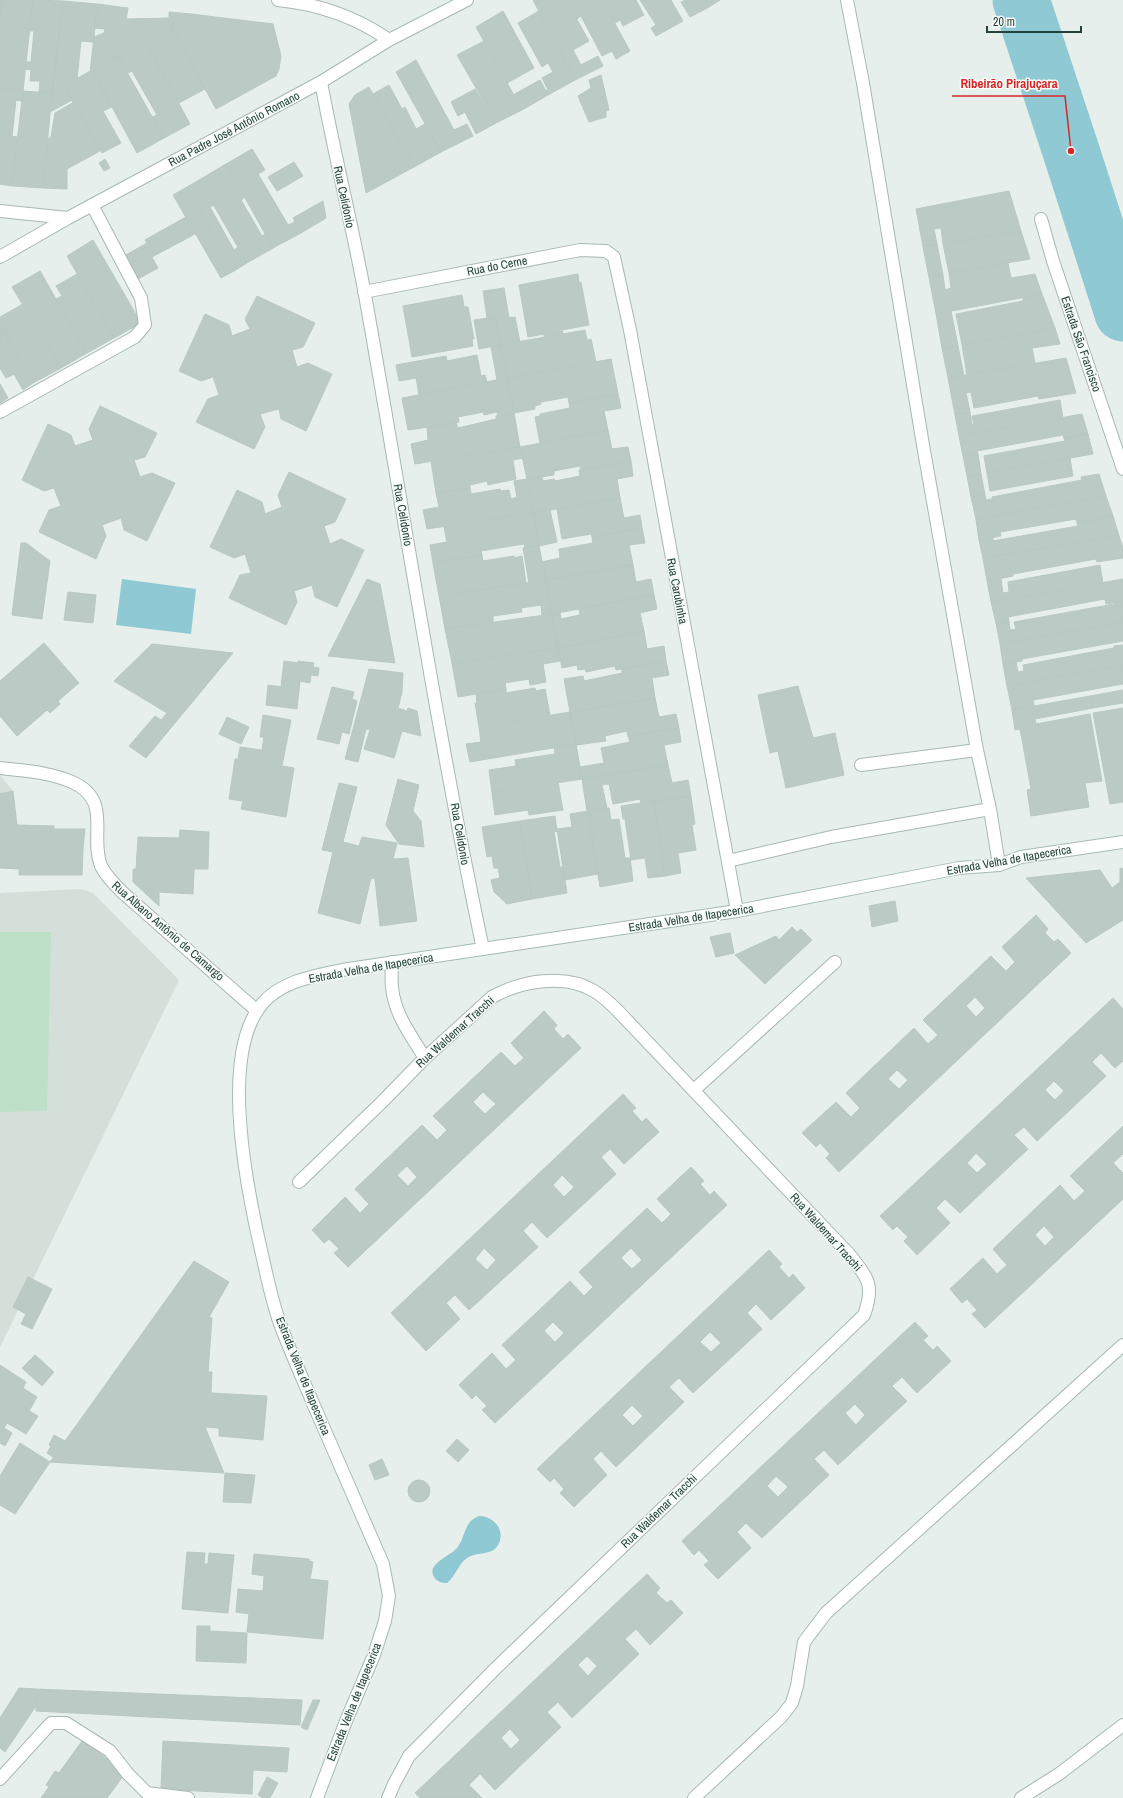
<svg xmlns="http://www.w3.org/2000/svg" width="1123" height="1798" font-family="'Archivo Narrow',sans-serif">
<style>
.built{fill:#d4dfda}
.green{fill:#bfe0c8}
.water{fill:#8ec9d4}
.lines{fill:none;stroke-linecap:round;stroke-linejoin:round}
.river{stroke:#8ec9d4;stroke-width:57}
.building{fill:#bbcac4;stroke:#b8c9c2;fill-rule:evenodd}
.service-casing{stroke:#a8b8b2;stroke-width:14}
.minor-casing{stroke:#a8b8b2;stroke-width:14}
.secondary-casing{stroke:#a4bbb3;stroke-width:14}
.service{stroke:#fff;stroke-width:12}
.minor{stroke:#fff;stroke-width:12}
.secondary{stroke:#fff;stroke-width:12}
.labels{text-anchor:middle;dominant-baseline:central;stroke-width:3;stroke-linejoin:round;paint-order:stroke}
.street-label{font-size:12px;fill:#24423a;stroke:#f7fbf9}
.leader{fill:none;stroke:#d62828;stroke-width:1.5}
.callout-dot{fill:#d62828;stroke:#f7fbf9;stroke-width:1.5}
.callout-label{font-size:13px;text-anchor:middle;font-weight:bold;fill:#d62828;stroke:#f7fbf9;stroke-width:3;stroke-linejoin:round;paint-order:stroke}
</style>
<rect width="100%" height="100%" fill="#e6efeb"/>
<path class="built" d="M0,775L13,791L0,804Z
M81,889L93,893L179,980L0,1347V893Z"/>
<path class="green" d="M0,932H51L47,1111L0,1112Z"/>
<path class="water" d="M122,579L196,589L191,634L116,625Z
M479,1516C495,1516 508,1533 496,1548C489,1555 475,1552 467,1558C458,1564 456,1576 447,1583C442,1583 437,1582 434,1577C426,1564 450,1556 457,1548C466,1537 463,1522 479,1516Z"/>
<g class="lines">
<path class="river" d="M1021,0L1071,151L1123,313"/>
</g>
<path class="building" d="M0,0H2L0,18Z
M2,0H33L23,91L0,89V18Z
M33,0L63,1L52,93H39L40,81H30L31,70L25,69L26,62H31L34,31H30Z
M533,0H566L589,41L573,50L581,65L598,56L603,66L575,80Z
M566,0H602L630,51L616,59L612,51L602,56L581,16L577,19Z
M602,0H636L644,15L623,26L620,20L615,23Z
M640,0H671L683,21L656,36L651,28L656,25Z
M686,0H705L709,7L690,17L681,2Z
M705,0H720L709,7Z
M63,1L97,4L94,37L93,42L81,41L77,79L52,93Z
M97,4L128,8L126,19L169,18V12L191,14L90,72L94,37L104,33L105,29L94,28Z
M503,11L534,68L507,83L476,27Z
M539,11L575,80L548,95L545,91L548,90L542,78L553,72L548,63L542,67L518,23Z
M191,14L273,24L281,56L279,69L276,76L216,109L171,26Z
M171,26L205,89L179,103L145,41Z
M145,41L190,124L164,138L152,117L157,115L132,71L128,73L118,56Z
M484,41L522,110L496,123L457,55Z
M118,56L164,138L137,153L92,70Z
M416,60L454,130L467,124L473,136L441,152L396,72Z
M92,70L112,107L103,111L121,143L102,153L64,86Z
M601,75L609,110L606,111V117L589,122L578,96L591,88L589,80Z
M540,80L548,95L522,110L513,95Z
M389,85L402,109L405,107L416,129L425,124L441,152L414,167L373,94Z
M64,86L72,100L50,112L52,93Z
M369,87L414,167L366,193L349,104L355,95Z
M0,89L23,91L22,101L16,100L12,136L17,137L12,186L0,184Z
M475,89L496,123L476,134L465,112L458,116L451,102Z
M23,91L52,93L43,188L12,186Z
M74,102L100,151L67,169V189L43,188L48,139L51,137L55,113Z
M252,149L265,170L258,174L288,225L295,222L301,233L273,248L226,164Z
M105,159L110,168L104,171L99,163Z
M294,162L303,176L277,191L268,177Z
M226,164L245,197L241,200L262,236L265,234L273,248L247,263L199,180Z
M199,180L214,205L210,207L234,250L238,247L247,263L234,271L187,187Z
M187,187L234,271L221,278L173,195Z
M1009,191L1021,231L943,244L941,228L934,229L937,244L923,247L916,209Z
M323,201L326,218L301,233L293,218Z
M186,217L195,234L152,257L158,268L136,280L124,256L147,243L145,240Z
M1021,231L1030,259L949,273L943,244Z
M93,240L141,323L114,338L67,256Z
M937,244L943,275L929,277L923,247Z
M1008,263L1011,278L1035,274L1042,294L936,314L929,277L943,275L945,290L951,288L949,273Z
M40,271L87,353L61,368L12,287Z
M77,274L114,338L87,353L56,299L62,296L56,286Z
M578,274L579,283L581,282L589,325L562,330L563,334L544,337V334L528,337L519,285Z
M504,288L509,318L515,317L520,342L500,345L496,317L487,318L483,291Z
M1042,294L1055,328L962,345L956,314L1023,301V298Z
M462,295L464,307H468L474,339H472L473,346L412,357L403,306Z
M257,296L315,323L303,347L292,350L297,367L308,363L332,374L306,431L281,419L279,409L260,414L265,427L254,449L196,422L208,399L219,395L213,377L201,381L179,371L205,314L229,325L232,336L250,329L245,319Z
M23,304L61,368L33,383L0,325V317Z
M951,311L958,346L942,348L936,314Z
M496,317L500,345L479,349L474,320Z
M0,325L33,383L23,390L14,374L6,378L0,368Z
M1055,328L1060,344L1032,348L1035,363L967,375L962,345Z
M585,330L587,340L591,339L596,362L507,378L500,345Z
M500,345L507,378L497,380L491,347Z
M958,346L964,376L948,378L942,348Z
M477,355L481,376L485,375L487,382L419,395L416,378L399,381L396,365L446,356L447,361Z
M1066,358L1076,393L1039,399L1038,396L974,408L971,392L966,393L970,412L955,415L948,378Z
M611,359L618,394L569,403L568,397L541,402V404L535,406V409L514,413L507,378Z
M507,378L514,413L498,416L497,412L484,415L483,412L458,417L459,422L456,423L408,430L402,398Z
M0,384L8,398L0,403Z
M618,394L621,408L604,411L608,430L540,443L535,417L540,416V414L570,408L569,403Z
M1060,400L1063,418L959,436L955,415L970,412L972,424H974L972,416Z
M100,406L157,433L145,457L134,460L140,477L152,473L175,483L147,541L124,530L121,518L102,525L106,536L96,559L39,532L49,510L61,506L54,488L44,491L22,480L48,424L71,435L75,446L93,440L89,429Z
M514,413L520,447L415,464L411,444L428,440L427,427L456,423L458,428L496,419V416Z
M1082,414L1088,434L1064,438L1063,435L977,451L978,454L963,456L959,436Z
M608,430L612,449L628,447L631,461L581,470L580,466L554,471V475L527,479L520,447Z
M1088,434L1093,454L987,473L984,456L1065,441L1064,438Z
M520,447L523,458L513,460L516,479L488,485L487,481L470,485V488L436,493L431,461Z
M978,454L981,474L967,476L963,456Z
M1070,458L1073,476L990,491L987,473Z
M631,461L633,476L617,479L620,498L533,513L527,479L542,477L543,481L554,479L555,481L580,476L579,470Z
M289,472L346,499L335,522L324,526L330,544L341,539L364,550L337,607L315,597L312,585L294,591L297,602L286,625L229,598L240,575L251,573L245,554L234,558L210,547L237,490L262,502L265,514L282,507L278,495Z
M981,474L985,495L971,497L967,476Z
M1099,474L1106,496L976,519L971,497L985,495L986,500L992,499V497L1082,480L1081,477Z
M527,479L533,513L427,529L423,510L439,507L436,493L470,488L471,494L500,489L501,491L509,490L511,499L517,497L514,481Z
M1106,496L1113,516L1077,523L1076,519L1000,532L1001,536L979,540L976,519Z
M620,498L624,518L640,515L642,528L592,537L591,534L562,539L557,509Z
M550,510L557,542L539,546L533,513Z
M533,513L539,546L525,548L524,544L481,551L482,555L433,563L430,545L447,542L444,527Z
M1113,516L1119,536L983,558L979,540L993,538V541L1078,526L1077,523Z
M642,528L645,543L629,545L633,565L546,580L542,562L560,558L559,549L593,543L592,537Z
M1119,536L1123,548V558L1097,562L1096,559L1013,574V576L987,581L983,558Z
M21,543H26L50,561L42,619L12,615Z
M539,546L546,580L529,583L523,548Z
M482,555L483,561L514,556V558L522,556L526,583L439,596L433,563Z
M633,565L636,582L651,579L654,595L552,614L546,580Z
M1100,565L1103,583L991,602L987,581L1001,579L1003,593L1009,592L1008,582Z
M367,579L380,584L395,663L328,656Z
M1123,579V601L1106,604L1105,599L1008,617L1009,621L996,623L991,602Z
M546,580L552,614L542,615L541,605L521,608L522,612L493,616V622L445,629L439,596Z
M68,592L96,595L93,623L64,620Z
M654,595L657,609L640,613L644,631L558,648L552,614L560,613L561,619L580,615L579,609Z
M1123,601V622L1000,644L996,623L1009,621L1010,630L1016,629L1014,622L1114,604V602Z
M552,614L558,648L452,663L445,629Z
M1123,622V641L1022,659V661L1003,664L1000,644Z
M644,631L647,649L664,646L666,661L616,670L615,666L586,672L585,669L578,670L577,665L562,668L558,648Z
M44,643L79,683L58,701L60,704L50,713L47,710L17,736L0,716V681Z
M152,644L233,653L146,758L129,746L155,716L161,720L167,713L114,681Z
M1123,645V665L1007,686L1003,664L1016,662L1018,672L1024,671L1023,665L1114,648V646Z
M558,648L560,661L543,664L546,682L530,685L529,679L505,683L506,689L458,697L452,663Z
M284,661L298,663V661L314,663L313,667L319,668L318,676L311,675L310,683L300,681L297,709L266,705L268,685L281,687Z
M666,661L669,675L652,678L655,698L570,712L564,679L583,676L584,681L622,673V669Z
M1123,665V684L1033,700L1034,706L1012,710L1007,686Z
M369,669L403,673L402,692L398,708L407,711L408,708L417,711L421,736L402,731L394,758L364,749L370,730L366,729L358,762L345,759Z
M798,686L813,738L835,733L844,775L786,788L778,751L770,753L758,695Z
M332,687L354,692L352,699L357,701L349,734L342,732L339,744L317,739Z
M535,688L536,691L545,689L550,715L479,727L475,703H477L476,694L506,689V693Z
M1123,690V703L1093,708L1090,696Z
M1090,696L1093,708L1035,719L1036,724L1090,714L1102,781L1085,783L1089,807L1031,816L1027,790L1031,789L1020,729L1015,730L1012,710Z
M655,698L659,717L676,714L679,728L628,736L627,731L605,736L606,741L576,745L570,712Z
M1123,708V802L1110,804L1093,713Z
M570,712L576,744L470,762L466,744L481,742L479,727Z
M263,715L291,720L282,766L294,768L286,817L241,809L243,801L229,799L235,759H238L240,747L262,750L264,737H260Z
M227,717L249,727L241,744L219,734Z
M679,728L681,742L664,745L668,765L582,779L580,767L604,763L601,748L630,742L628,736Z
M576,744L582,779L492,793L489,770L516,766L515,760L555,754L554,747Z
M668,765L672,783L688,780L691,796L641,803L640,799L613,804L609,784L602,785L607,808L587,811L582,779Z
M398,779L419,785L413,811L421,821L424,847L399,844L386,825Z
M558,782L563,810L529,815L528,810L495,815L492,793Z
M339,783L357,787L343,842L359,846L362,837L397,843L393,859L408,858L417,921L380,926L375,879L371,878L360,924L318,913L333,852L322,850Z
M13,791L17,825L54,826V829H85L83,848H0V794Z
M691,796L695,824L692,825L696,850L678,853L681,873L665,876L654,801Z
M654,801L665,876L648,878L645,858L631,860L625,819H623L621,806Z
M609,808L611,820L619,819L625,858H630L633,881L600,887L588,811Z
M588,811L598,874L565,880L557,829L572,827L570,814Z
M555,816L557,831L554,832L560,867H563L567,893L532,899L520,821Z
M520,821L532,899L507,904L494,892L491,880L500,878L498,868H494L492,856L487,857L482,827Z
M180,830L209,832L208,869H194L193,894L159,892V906L133,882V869H136L138,837L179,838Z
M0,848H83L82,875H19V869L0,868Z
M1120,868L1123,869V920L1086,943L1026,878L1100,870L1112,888L1120,882Z
M895,901L898,921L872,927L869,906Z
M1036,915L1048,929L1045,933L1054,942L1058,939L1071,953L839,1172L826,1158L830,1154L820,1143L816,1147L802,1133L836,1102L851,1117L860,1108L846,1093L914,1028L928,1044L938,1035L923,1020L991,956L1006,971L1015,962L1002,947ZM975,997L985,1008L976,1017L966,1006ZM897,1070L908,1080L899,1089L888,1079Z
M792,927L797,932L801,929L812,940L765,984L735,955L776,936L779,940Z
M730,933L734,953L716,957L710,937Z
M1113,998L1123,1009V1061L1115,1068L1101,1053L1092,1062L1106,1076L1037,1141L1024,1127L1014,1135L1028,1149L960,1213L945,1199L936,1208L950,1223L917,1255L904,1241L908,1237L897,1226L893,1230L880,1216ZM1054,1081L1064,1091L1055,1100L1045,1090ZM976,1153L987,1164L977,1173L967,1163Z
M544,1011L557,1025L554,1029L563,1039L568,1034L581,1048L348,1267L334,1253L339,1249L329,1239L324,1243L312,1230L345,1197L360,1213L369,1204L355,1189L422,1125L437,1140L447,1130L433,1116L501,1052L515,1066L524,1058L511,1043ZM483,1092L496,1104L485,1114L473,1102ZM407,1166L417,1177L408,1186L397,1175Z
M623,1094L636,1108L632,1111L642,1122L646,1118L659,1132L624,1164L610,1149L601,1157L616,1174L547,1238L532,1222L523,1231L538,1247L469,1310L455,1295L446,1303L460,1319L426,1351L391,1313ZM562,1175L574,1187L564,1197L553,1185ZM484,1248L496,1260L487,1270L475,1259Z
M1123,1126V1154L1113,1163L1123,1173V1199L985,1328L972,1314L977,1310L967,1299L962,1303L950,1289L983,1258L997,1274L1007,1265L993,1249L1060,1185L1074,1201L1085,1191L1070,1176ZM1044,1226L1054,1237L1045,1246L1035,1235Z
M691,1167L704,1181L700,1184L710,1195L714,1191L727,1205L495,1423L482,1410L487,1406L476,1395L472,1399L459,1385L492,1353L506,1369L516,1360L502,1345L570,1281L584,1296L593,1287L579,1272L647,1208L662,1223L671,1214L657,1199ZM631,1248L642,1260L632,1269L621,1258ZM553,1322L564,1333L555,1342L544,1331Z
M769,1250L782,1264L779,1267L789,1278L793,1274L805,1288L771,1320L756,1304L747,1313L762,1329L693,1393L679,1378L669,1387L684,1402L616,1467L601,1451L593,1459L607,1475L574,1507L560,1493L564,1489L554,1478L550,1482L537,1469ZM710,1332L721,1343L711,1352L700,1342ZM632,1405L643,1416L633,1426L622,1415Z
M194,1261L229,1282L209,1317L212,1318L208,1372H212L211,1393L267,1396L263,1440L219,1436V1428L205,1427L224,1473L50,1462Z
M28,1277L52,1289L32,1329L21,1324L26,1314L13,1307Z
M915,1322L928,1336L923,1340L933,1350L937,1346L951,1361L917,1393L902,1377L892,1386L907,1401L838,1465L824,1450L814,1459L829,1475L762,1538L746,1523L737,1532L751,1548L718,1579L704,1565L709,1561L699,1550L694,1555L682,1541ZM855,1404L865,1415L856,1425L845,1413ZM776,1476L788,1487L778,1497L767,1486Z
M35,1355L54,1372L42,1386L22,1368Z
M0,1365L26,1382L23,1388L37,1397L29,1411L38,1416L26,1434L7,1423L4,1428L12,1433L5,1446L0,1443Z
M54,1435L65,1441L53,1457L47,1453L51,1446L49,1445Z
M457,1439L469,1450L458,1462L446,1451Z
M20,1443L50,1462L15,1514L0,1505V1476Z
M382,1459L389,1475L375,1480L369,1465Z
M225,1473L255,1475L251,1503L223,1502Z
M408 1491a11 11 0 1 1 22 0a11 11 0 1 1-22 0Z
M187,1552L205,1553L204,1564H208L209,1553L234,1555L228,1613L182,1609Z
M254,1554L309,1559V1561L313,1562L310,1579L328,1581L323,1639L247,1632L249,1614L236,1612L238,1589L263,1591L264,1576L252,1574Z
M647,1574L660,1588L656,1593L667,1603L671,1600L683,1613L650,1645L636,1629L625,1639L639,1654L572,1718L558,1702L547,1712L561,1727L495,1790L480,1774L469,1785L482,1798H420L415,1793ZM587,1656L597,1666L588,1676L578,1665ZM510,1729L520,1740L511,1749L501,1738Z
M197,1626H210V1631L247,1633L246,1663L196,1661Z
M19,1688L36,1689V1706L5,1752L0,1748V1718Z
M36,1689L302,1700L300,1725L36,1711Z
M313,1700H320L307,1730L301,1727Z
M82,1741L126,1772L107,1798H41L49,1787L46,1785L55,1771L59,1773Z
M163,1741L289,1748L287,1772L253,1770L252,1794L161,1789Z
M267,1777L278,1783L270,1798H263L258,1795Z"/>
<g class="lines">
<defs>
<path id="service" d="M847,0L863,83L923,445L977,750L990,809L999,865
M861,765L977,750
M0,768C24,771 50,772 72,782C113,800 89,835 101,866C106,876 114,884 122,892L257,1011
M728,861L831,837L990,809
M694,1090L835,962"/>
<path id="minor" d="M278,0C318,4 356,17 389,40
M321,82C334,153 352,224 365,295C404,513 437,733 483,949
M0,211L68,218
M1041,219L1053,261L1123,469
M0,257L68,218L321,82L389,40L467,0
M364,292L580,250L606,251L614,257L630,330L737,911
M0,412L135,337L145,325L141,298L92,205
M392,962C392,971 391,979 392,987C394,1013 411,1036 425,1058
M299,1182L382,1102L425,1058L492,997C521,981 564,973 594,991C603,996 610,1003 618,1011L849,1254C868,1278 875,1285 864,1315L496,1668L409,1756L394,1784L388,1798
M0,1779L51,1723H66L110,1751L128,1774L147,1793L188,1798
M694,1798L781,1717L792,1703L797,1686L804,1642L826,1613L1123,1345
M1021,1798L1059,1774L1123,1725"/>
<path id="secondary" d="M317,1798L346,1721L374,1655L385,1621L389,1596L383,1564C359,1510 336,1455 312,1401C302,1377 291,1353 282,1329C272,1304 267,1276 261,1250C247,1189 219,1055 262,1004C281,981 314,976 342,970L737,911L959,868L999,865L1021,857L1123,842"/>
</defs>
<use href="#service" class="service-casing"/>
<use href="#minor" class="minor-casing"/>
<use href="#secondary" class="secondary-casing"/>
<use href="#service" class="service"/>
<use href="#minor" class="minor"/>
<use href="#secondary" class="secondary"/>
</g>
<g class="labels">
<g class="street-label">
<text transform="translate(234 129) rotate(-28)">Rua Padre José Antônio Romano</text>
<text transform="translate(344 197) rotate(78)">Rua Celidonio</text>
<text transform="translate(497 266) rotate(-11)">Rua do Cerne</text>
<text transform="translate(1081 344) rotate(71)">Estrada São Francisco</text>
<text transform="translate(403 515) rotate(80)">Rua Celidonio</text>
<text transform="translate(677 591) rotate(79)">Rua Carubinha</text>
<text transform="translate(460 834) rotate(80)">Rua Celidonio</text>
<text transform="translate(1009 860) rotate(-10)">Estrada Velha de Itapecerica</text>
<text transform="translate(691 918) rotate(-9)">Estrada Velha de Itapecerica</text>
<text transform="translate(168 931) rotate(41)">Rua Albano Antônio de Camargo</text>
<text transform="translate(371 968) rotate(-10)">Estrada Velha de Itapecerica</text>
<text transform="translate(455 1032) rotate(-42)">Rua Waldemar Tracchi</text>
<text transform="translate(826 1232) rotate(48)">Rua Waldemar Tracchi</text>
<text transform="translate(303 1376) rotate(68)">Estrada Velha de Itapecerica</text>
<text transform="translate(659 1511) rotate(-44)">Rua Waldemar Tracchi</text>
<text transform="translate(354 1702) rotate(-68)">Estrada Velha de Itapecerica</text>
</g>
</g>
<path class="leader" d="M1071 151L1065 96H952"/>
<circle class="callout-dot" cx="1071" cy="151" r="4"/>
<g class="callout-label">
<text x="1009" y="88">Ribeirão Pirajuçara</text>
</g>
<path d="M987 26v6h94v-6" fill="none" stroke="#24423a" stroke-width="2"/>
<text x="993" y="26" font-size="12" fill="#24423a" stroke="#f7fbf9" stroke-width="3" paint-order="stroke">20 m</text>
</svg>
